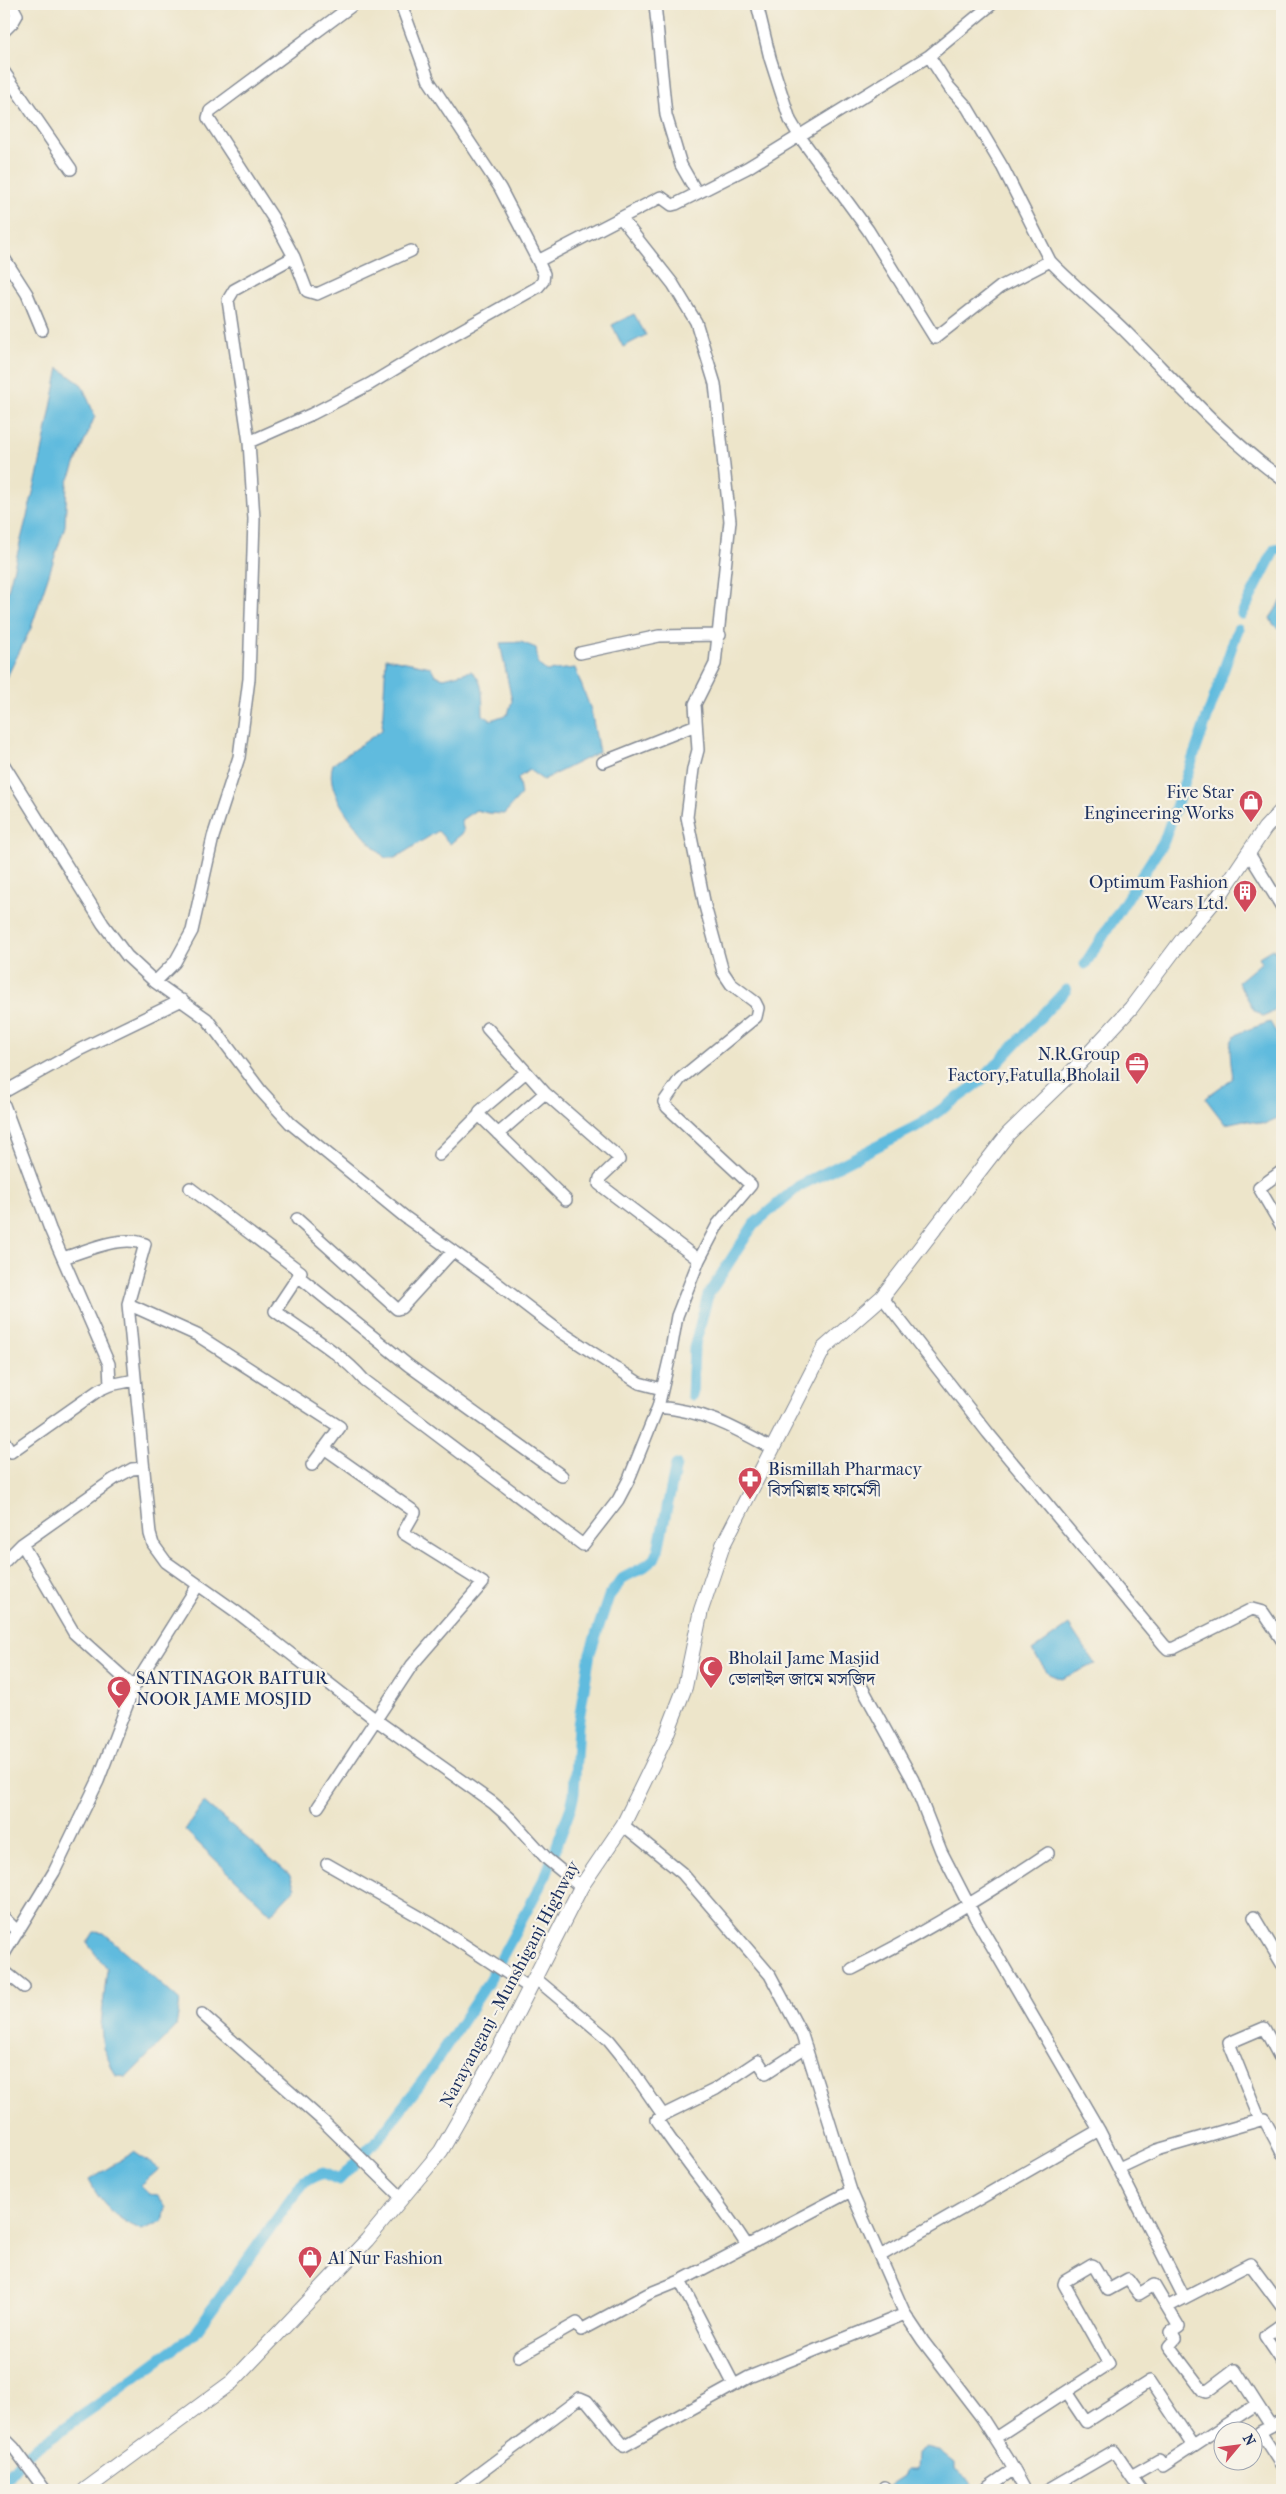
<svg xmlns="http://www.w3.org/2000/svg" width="1286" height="2494" font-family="'IM FELL French Canon','Noto Serif Bengali',serif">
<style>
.water{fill:#60bbde;stroke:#3e759e}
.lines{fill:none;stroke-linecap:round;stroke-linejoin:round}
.canal{stroke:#60bbde;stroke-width:11}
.minor-casing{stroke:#848a94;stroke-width:14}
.major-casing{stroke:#848a94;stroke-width:16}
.minor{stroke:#fff;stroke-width:11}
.major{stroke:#fff;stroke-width:14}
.labels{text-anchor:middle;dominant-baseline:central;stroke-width:4.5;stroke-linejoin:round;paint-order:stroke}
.poi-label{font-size:18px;fill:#1b2f5e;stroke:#f7f3e8;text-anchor:start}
.street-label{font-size:18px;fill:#1b2f5e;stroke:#f7f3e8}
</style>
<rect width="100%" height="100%" fill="#f7f3e8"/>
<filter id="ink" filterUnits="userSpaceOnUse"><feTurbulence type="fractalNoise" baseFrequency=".02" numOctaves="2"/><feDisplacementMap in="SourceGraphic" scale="10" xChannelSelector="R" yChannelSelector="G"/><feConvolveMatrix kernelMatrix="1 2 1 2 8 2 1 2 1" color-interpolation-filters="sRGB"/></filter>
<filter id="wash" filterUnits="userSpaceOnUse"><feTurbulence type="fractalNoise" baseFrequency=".0096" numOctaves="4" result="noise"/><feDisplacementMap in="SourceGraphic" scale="20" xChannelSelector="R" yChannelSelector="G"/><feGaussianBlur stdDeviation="1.12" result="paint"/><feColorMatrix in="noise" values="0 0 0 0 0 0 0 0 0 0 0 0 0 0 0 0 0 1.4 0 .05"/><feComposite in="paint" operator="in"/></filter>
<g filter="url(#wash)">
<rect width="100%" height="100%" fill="#ede5ca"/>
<path class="water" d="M634,314L646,335L623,347L612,325Z
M59,368L82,385L95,416L67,484L65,526L31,628L4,683V606L37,477Z
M1282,600V630L1273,624L1270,618Z
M521,642L536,648L538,664L546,671L575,668L591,710L599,752L543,780L529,770L518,778L521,795L504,814L488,813L476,810L461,820L464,832L450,844L438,831L395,858H385C365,838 322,794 333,764L382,730L386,658L431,667L435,675L444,678L471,671C485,681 482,700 483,715L491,720L508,714L512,701L500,643Z
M1272,949L1282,953V1006L1264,1017L1254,1010L1238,982L1262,962L1259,957Z
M1270,1022L1282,1043V1116L1264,1124L1244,1120L1225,1124L1205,1098L1233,1078C1227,1032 1227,1037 1270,1022Z
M1069,1625L1095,1664L1061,1679L1049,1674L1032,1651Z
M204,1802L290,1875L295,1888L271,1914L185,1830Z
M94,1932L104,1933L180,2001L176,2027L127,2077L116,2076L103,2048L101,2025L107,1969L87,1943Z
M134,2152L159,2169L141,2185L149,2194L158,2195L166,2208L163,2221L142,2230C115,2218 102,2206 89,2180Z
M925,2448L942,2452L955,2462V2470L969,2480L976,2490H933L931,2487L925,2490H891L889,2486L903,2477L906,2470H916L917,2454Z"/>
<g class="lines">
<path class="canal" d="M1242,614L1275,549L1282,548
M1085,964L1164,841L1238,629
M692,1395L694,1348L708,1295L754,1224L799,1186L921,1124L980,1082L1066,990
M4,2481L27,2454L113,2394L194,2334L304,2181L323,2173L339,2180L379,2138L427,2075L489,1981L546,1875L571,1807L574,1793L578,1725L590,1653L609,1596L623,1578L644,1567L654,1559L658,1550L676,1465"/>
</g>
</g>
<g filter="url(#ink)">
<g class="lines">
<defs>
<path id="minor" d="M354,4L210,111L208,118L273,218L294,257L307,291L317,294L411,251
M655,4L666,115L681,165L697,193
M757,4L770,58L790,120L800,137L868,230L935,338L1000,287L1050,261C1074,286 1102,308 1127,333C1177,383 1225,438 1282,479
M4,31L13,22L17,15L11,4
M929,56L949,87L967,107L1003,168L1050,261
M4,72L71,169
M4,258L27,294L42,330
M538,261L661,197L672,205L676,204L747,168L929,56L992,4
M249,442L312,414L370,384L428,349L538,287L543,281L544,274L538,261L500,188L429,81L401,4
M580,653L659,636L720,635
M603,762L696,725
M4,765L103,924L127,956L155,982L207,1019L261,1091L290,1123L405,1217L489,1277L558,1330L639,1383L662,1389
M1248,852L1282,907
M155,982L175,962L192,931L213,837L239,757L249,679L254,519L249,442L228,300L234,290L294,257
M487,1028L545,1093L617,1156L619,1160L600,1178L599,1184L699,1260
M526,1072L480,1111L479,1115L566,1200
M4,1092L81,1049L182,1000
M4,1105L50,1229L109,1364L110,1385
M498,1134L545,1093
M439,1155L479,1115
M1282,1171L1259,1188L1282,1227
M190,1188L301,1272L275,1311C304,1332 340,1352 364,1380L583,1545L618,1500L629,1479L658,1407L670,1356L677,1316L699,1260L718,1224L751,1185L667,1107L664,1102L680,1079L756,1017L758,1008L755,1002L731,984L723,972L705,906L687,817L693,769L698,750L695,704L715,664L730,521L715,384L696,322L673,284L621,218
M297,1219L397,1309L401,1308L453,1251
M63,1258C86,1251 121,1234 145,1244L128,1304L150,1534L153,1544L166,1562L238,1613L376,1720L493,1803L511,1819L547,1859L581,1887
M298,1276L408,1365L562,1476
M882,1297L988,1433L1164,1645L1168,1649L1174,1648L1252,1609L1263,1612L1282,1640
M128,1304L197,1335L340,1427L312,1465
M658,1407C704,1411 731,1426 771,1448
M4,1441L11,1452L99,1390L110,1385L135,1380
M22,1544L74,1633L134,1687
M4,1562L22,1544L114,1479L132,1469L144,1468
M854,1673L913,1780L941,1851L975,1917L1099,2130L1184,2297
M318,1807L412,1665L483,1583L403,1533L415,1512L324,1448
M623,1825L682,1873L770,1975L802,2035L851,2191L905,2314L923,2341L982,2418L1008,2459L1025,2490
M327,1864L432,1924L530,1988
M1254,1917L1282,1964
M4,1918L18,1932
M4,1954L54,1872L98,1781L134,1687L198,1585
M852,1969C922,1934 983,1897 1048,1853
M4,1971L24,1987
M535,1978L609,2040L622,2056L663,2115L716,2089L758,2061L766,2073L806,2047
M202,2014L323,2121L402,2198
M663,2115L657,2120L662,2127C689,2167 721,2204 746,2244
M1260,2120L1229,2043L1264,2028L1279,2056H1282
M1276,2141L1282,2153
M1119,2168L1157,2150L1264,2119L1276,2141L1282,2138
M880,2256L1099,2130
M680,2281L851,2191
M1167,2307L1179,2327L1171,2332L1175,2339L1169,2346L1203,2391L1206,2392L1235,2370L1271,2426
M1282,2324L1265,2336L1282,2361
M519,2356L577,2323L581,2330L648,2294L680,2281L734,2385
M1066,2392L1086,2422L1150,2381L1193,2446
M1282,2420L1260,2432L1282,2466
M4,2438L14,2448L45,2490
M995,2438L1109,2364L1064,2284L1065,2281L1092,2265L1094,2266L1108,2290L1128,2279L1139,2294L1154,2285L1167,2307L1250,2264L1282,2307
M1131,2476L1141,2490
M884,2487L886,2490
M457,2490L580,2398L587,2401L624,2446L749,2377L905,2314
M984,2490L1014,2469
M1047,2490L1114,2451L1131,2476L1159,2460L1163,2466L1257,2404"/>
<path id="major" d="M85,2490L232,2382L367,2240L441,2151L494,2058L581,1887L623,1825L664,1741L685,1687L701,1610L723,1545L824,1348L882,1297L1008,1134L1068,1076L1131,1008L1185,936L1222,892L1265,828L1282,810"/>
</defs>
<use href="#minor" class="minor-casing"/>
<use href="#major" class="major-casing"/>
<use href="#minor" class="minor"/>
<use href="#major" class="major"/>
</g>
</g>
<defs>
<symbol id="shop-pin" viewBox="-11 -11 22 30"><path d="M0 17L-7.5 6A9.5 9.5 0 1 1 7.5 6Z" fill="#d1495b" stroke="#f7f3e8"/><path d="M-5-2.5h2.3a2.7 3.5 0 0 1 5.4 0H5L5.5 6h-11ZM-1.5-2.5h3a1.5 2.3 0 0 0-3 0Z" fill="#fff"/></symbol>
<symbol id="building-pin" viewBox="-11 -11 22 30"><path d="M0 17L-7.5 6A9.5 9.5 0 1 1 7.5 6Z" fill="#d1495b" stroke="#f7f3e8"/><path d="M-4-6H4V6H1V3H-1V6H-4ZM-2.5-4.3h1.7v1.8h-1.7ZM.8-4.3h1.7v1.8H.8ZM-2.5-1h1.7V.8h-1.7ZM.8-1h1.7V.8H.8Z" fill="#fff"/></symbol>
<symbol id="office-pin" viewBox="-11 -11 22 30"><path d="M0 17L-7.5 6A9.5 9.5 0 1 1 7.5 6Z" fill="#d1495b" stroke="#f7f3e8"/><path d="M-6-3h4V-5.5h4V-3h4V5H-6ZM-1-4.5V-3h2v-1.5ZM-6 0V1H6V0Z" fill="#fff"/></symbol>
<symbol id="pharmacy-pin" viewBox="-11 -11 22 30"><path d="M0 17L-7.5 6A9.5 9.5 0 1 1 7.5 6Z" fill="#d1495b" stroke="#f7f3e8"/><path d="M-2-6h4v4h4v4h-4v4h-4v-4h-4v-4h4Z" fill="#fff"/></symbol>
<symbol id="mosque-pin" viewBox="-11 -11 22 30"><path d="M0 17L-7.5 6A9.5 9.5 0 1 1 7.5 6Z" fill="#d1495b" stroke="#f7f3e8"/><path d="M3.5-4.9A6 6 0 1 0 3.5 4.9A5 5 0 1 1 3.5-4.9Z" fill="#fff"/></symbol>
</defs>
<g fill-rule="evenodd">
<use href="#shop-pin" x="1237" y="788" width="28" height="38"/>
<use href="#building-pin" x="1231" y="878" width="28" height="38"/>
<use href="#office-pin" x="1123" y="1050" width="28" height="38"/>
<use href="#pharmacy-pin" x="736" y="1465" width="28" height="38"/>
<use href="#mosque-pin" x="697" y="1654" width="28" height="38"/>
<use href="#mosque-pin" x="105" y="1674" width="28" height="38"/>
<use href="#shop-pin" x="296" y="2244" width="28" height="38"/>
</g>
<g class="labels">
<g class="poi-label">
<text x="1234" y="792" text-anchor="end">Five Star<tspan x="1234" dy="21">Engineering Works</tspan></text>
<text x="1228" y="882" text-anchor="end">Optimum Fashion<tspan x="1228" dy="21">Wears Ltd.</tspan></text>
<text x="1120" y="1054" text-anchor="end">N.R.Group<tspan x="1120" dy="21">Factory,Fatulla,Bholail</tspan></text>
<text x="768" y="1469">Bismillah Pharmacy<tspan x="768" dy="21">বিসমিল্লাহ ফার্মেসী</tspan></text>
<text x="728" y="1658">Bholail Jame Masjid<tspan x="728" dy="21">ভোলাইল জামে মসজিদ</tspan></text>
<text x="136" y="1678">SANTINAGOR BAITUR<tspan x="136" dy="21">NOOR JAME MOSJID</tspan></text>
<text x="328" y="2258">Al Nur Fashion</text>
</g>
<g class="street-label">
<text transform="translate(510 1984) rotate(-62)">Narayanganj - Munshiganj Highway</text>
</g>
</g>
<rect width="1286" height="2494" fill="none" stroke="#f7f3e8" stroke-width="20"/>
<g transform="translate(1238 2446) rotate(61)"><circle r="24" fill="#f7f3e8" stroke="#9fa5b1"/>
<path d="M0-4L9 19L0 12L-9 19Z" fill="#d1495b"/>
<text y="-8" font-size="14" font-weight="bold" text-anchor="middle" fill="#1b2f5e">N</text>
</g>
</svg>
